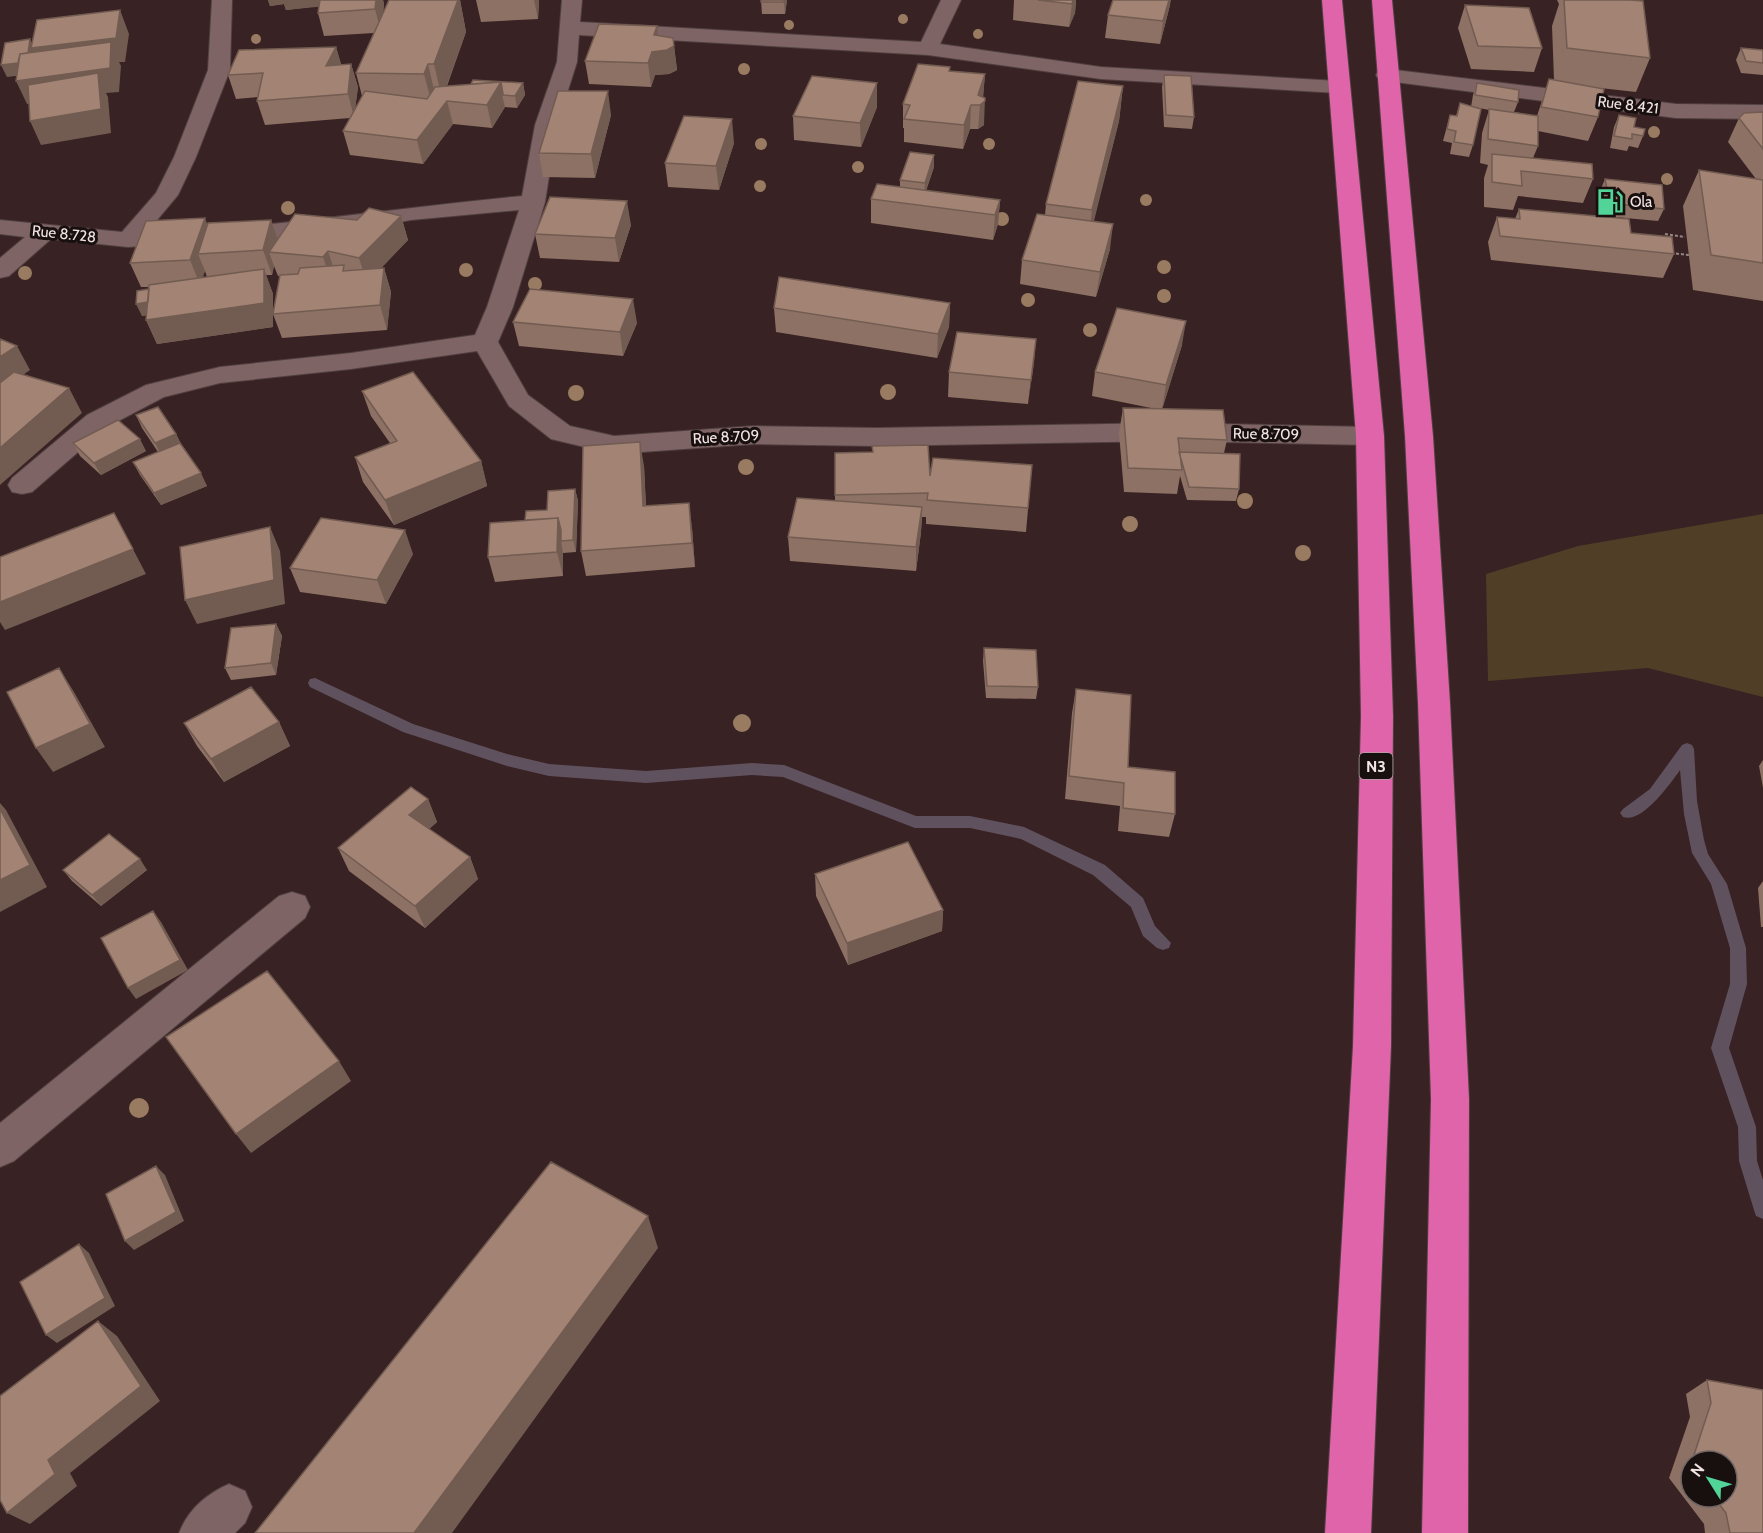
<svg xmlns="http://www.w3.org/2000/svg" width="1763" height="1533" font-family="Cabin,sans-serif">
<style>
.green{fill:#503e27}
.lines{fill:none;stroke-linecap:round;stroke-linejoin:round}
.stream{fill:#60515f;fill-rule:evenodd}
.street-casing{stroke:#513f40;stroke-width:2}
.highway-casing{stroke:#513f40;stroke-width:2}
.path{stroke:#988686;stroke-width:2;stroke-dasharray:3 2;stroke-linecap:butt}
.street{fill:#7e6464;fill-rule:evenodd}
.highway{fill:#df64a9;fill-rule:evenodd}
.tree{fill:#987b61}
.wall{fill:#8c7164;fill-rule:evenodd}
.shaded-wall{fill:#725c51}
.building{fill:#a38374;stroke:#725c51;stroke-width:1.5}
.labels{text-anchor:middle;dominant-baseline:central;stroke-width:6;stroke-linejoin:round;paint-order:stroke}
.far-street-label{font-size:15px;fill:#f4e5e5;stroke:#180f0f}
.far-poi-label{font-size:15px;fill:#f4e5e5;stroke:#180f0f;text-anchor:start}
.shield{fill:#180f0f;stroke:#b2a5a5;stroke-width:1.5}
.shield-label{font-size:16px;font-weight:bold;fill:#f4e5e5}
</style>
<rect width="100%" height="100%" fill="#382223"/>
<path class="green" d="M1763,514V697L1648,668L1488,681L1486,574L1578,546Z"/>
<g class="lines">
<path class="stream" d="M315,678L413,724L507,754L549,764L646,771L752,763L784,765L916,816H970L1024,827L1105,865L1143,898L1155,926L1171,943L1169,948L1163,950L1157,948L1143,936L1131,907L1093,875L1021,839L970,828H915L783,777L752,775L646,783L549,776L507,766L403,732L310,687L308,683L310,679Z
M1687,743L1692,745L1694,749L1697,801L1704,840L1708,854L1727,884L1746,948L1747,984L1729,1048L1756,1127L1757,1161L1763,1180V1219L1756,1216L1754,1210L1739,1161L1738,1127L1711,1048L1730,984V948L1711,884L1692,853L1684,814L1680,770C1670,784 1642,824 1623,817L1620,813L1623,809L1650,789L1682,745Z"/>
<defs>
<path id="street" d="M212,0H232L230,70L196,157L178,195L147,232L190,233L194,238L190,243L128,247L51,239L9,276L0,278V258L25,237L0,234V220L122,232L156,193L174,157L208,70Z
M562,0H582L580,22L921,42L941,0H961L940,44L1101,67L1338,81L1346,82L1349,87L1346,92L1338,93L1101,79L928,55L579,35L577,62L557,125L545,202L513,307L498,342L528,395L570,426L614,436L754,426L876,428L1168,423L1370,427L1380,430L1384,436L1380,442L1370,445L1168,441L876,446L754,444L614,454L551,439L509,406L477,351L351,369L220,383L164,397L107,427L32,492L22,494L12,492L8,485L12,478L87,415L146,385L220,367L351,353L475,335L487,307L519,210L411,220L345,232L231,242L223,240L219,235L223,230L231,228C329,219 425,205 522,196L535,125L557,62Z
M1387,69L1676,104L1763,105V119L1676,118L1379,80L1376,75L1379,70Z
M292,892L305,896L310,907L305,918L14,1161L0,1167V1123L279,896Z
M229,1484L245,1491L252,1507L245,1523L235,1533H179C188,1510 206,1494 229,1484Z"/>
<path id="highway" d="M1322,0H1342L1384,436L1393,716L1391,1046L1371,1533H1325L1353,1046L1361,716L1356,436Z
M1372,0H1392L1433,436L1450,703L1469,1099L1468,1533H1422L1431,1099L1418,703L1405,436Z"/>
</defs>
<use href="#street" class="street-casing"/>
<use href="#highway" class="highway-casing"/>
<path class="path" d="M1665,234L1685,237
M1671,253L1689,255"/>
<use href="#street" class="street"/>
<use href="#highway" class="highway"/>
</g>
<g class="tree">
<circle cx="903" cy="19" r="5"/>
<circle cx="789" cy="25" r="5"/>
<circle cx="978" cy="34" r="5"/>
<circle cx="256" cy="39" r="5"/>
<circle cx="744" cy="69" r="6"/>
<circle cx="1654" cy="132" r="6"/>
<circle cx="761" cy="144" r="6"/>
<circle cx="989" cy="144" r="6"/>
<circle cx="858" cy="167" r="6"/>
<circle cx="1667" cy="179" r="6"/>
<circle cx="760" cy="186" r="6"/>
<circle cx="1146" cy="200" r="6"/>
<circle cx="288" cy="208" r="7"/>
<circle cx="1002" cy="219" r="7"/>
<circle cx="1164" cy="267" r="7"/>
<circle cx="466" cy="270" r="7"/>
<circle cx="25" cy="273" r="7"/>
<circle cx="535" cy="284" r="7"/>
<circle cx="1164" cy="296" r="7"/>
<circle cx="1028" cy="300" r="7"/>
<circle cx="1090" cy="330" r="7"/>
<circle cx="888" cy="392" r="8"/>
<circle cx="576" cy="393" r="8"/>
<circle cx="746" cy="467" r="8"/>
<circle cx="1245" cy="501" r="8"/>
<circle cx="1130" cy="524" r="8"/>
<circle cx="1303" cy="553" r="8"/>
<circle cx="742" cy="723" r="9"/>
<circle cx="139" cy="1108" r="10"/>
</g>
<path class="wall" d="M268,0H383L384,4L383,13L389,0H460L466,32L447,86L523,83L525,95L517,108L505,107L492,128L453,124L423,164L350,155L343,131L350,118L265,125L257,101L258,97L236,99L228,75L336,47L341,65L351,64L358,87L355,109L362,96L356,73L374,33L324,36L318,13L319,6L286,10L284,4L270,6Z
M476,0H539L538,19L481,22Z
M761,0H787L785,14H762Z
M1014,0H1076L1075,13L1069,27L1013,20Z
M1557,0H1630L1650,58L1636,92L1591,87L1598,117L1588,141L1538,131V146L1533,158L1593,179L1583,203L1518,196L1513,210L1484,207V178L1488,165L1480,163L1482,133L1489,110L1474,107L1473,145L1469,157L1450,154L1452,143L1443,141L1450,115L1456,116L1460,103L1471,107L1473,95L1477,83L1518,102L1514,112L1537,116L1549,79L1554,80L1552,26L1559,4Z
M1170,5L1160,44L1105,38L1108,15Z
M1465,5L1542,48L1534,72L1471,69L1458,28Z
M658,35L674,46L677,70L669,74L655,75L651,87L589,84L585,61Z
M1741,48L1763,50V75L1741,73L1736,60Z
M949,71L985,74L983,97L984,125L978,129H970L963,149L904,142V128H903V104Z
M1164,75L1194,117L1192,129L1164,127L1162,87Z
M1123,86L1119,121L1093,222L1110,249L1096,297L1020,284L1022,260L1045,215L1046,204Z
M877,107L861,147L794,140L793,116Z
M1763,112V301L1693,290L1683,206L1699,170L1756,179L1728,142L1739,118Z
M611,115L595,178L543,177L539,153Z
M1619,115L1643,136L1638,148L1629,146L1627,151L1610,148L1614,127Z
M734,143L719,190L668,187L665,163Z
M934,167L926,191L1000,200L998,224L993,240L871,223V199L900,187V180Z
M1605,179L1664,209L1658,221L1604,216L1600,191Z
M1519,209L1631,233L1674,254L1663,278L1491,260L1488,242L1497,217L1515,219Z
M401,216L408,240L381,268H384L391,292L387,330L282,338L273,314V327L157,344L146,320L147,315L142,316L149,287H141L130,263L207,225L271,220L278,239L357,220ZM274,266L278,276H280L273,314V294L266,275H272ZM205,271L207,277L202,278Z
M631,225L619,262L540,258L535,234Z
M950,303L949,327L937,358L776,332L774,308Z
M513,322L637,323L623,356L519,346Z
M1036,339L1028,404L948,397L949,372Z
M1182,345L1162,409L1227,440L1224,453L1239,489L1236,501L1187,500L1180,476L1177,494L1124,492L1119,433L1123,408L1156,409L1092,396L1095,372Z
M362,391L481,461L487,486L394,525L363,482L355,457L390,443L371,416Z
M136,415L176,434L181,444L207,486L161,505L140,475L133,462L158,452L142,428Z
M73,443L146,451L101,475L80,456Z
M835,453L930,476L1032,465L1026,532L926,524V517H922L921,532L916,571L790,561L788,537L835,501Z
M644,466L646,506L692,528L695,567L586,576L581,551Z
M575,489L578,501L576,552L563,553V576L495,582L488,557L525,520L547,510Z
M413,554L386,604L300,592L290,568Z
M276,624L282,636L276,675L231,680L225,668Z
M984,648L1038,687L1036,699L986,698L983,661Z
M1076,689L1128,767L1175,814L1169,837L1118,831L1120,806L1065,799L1072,713Z
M279,722L290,746L224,782L197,746L184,723Z
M1763,760V788L1759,766Z
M428,799L437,822L429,829L470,857L478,879L425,928L349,871L338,848Z
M63,870H147L101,906L72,881Z
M815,874L943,910L942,931L848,965L816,896Z
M1763,881V927H1761L1758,888Z
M1707,1380L1763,1533H1705L1704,1524L1669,1478L1690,1417L1686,1394ZM1691,1461H1727V1497H1691Z"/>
<path class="shaded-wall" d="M268,0H383L384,4L381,32L375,9L376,1L286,10L284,4L270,6Z
M458,0H460L466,32L442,98L434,64Z
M534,0H539L538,19Z
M784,0H787L785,14L784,2Z
M1073,0H1076L1075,13L1069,27L1072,4Z
M1169,0H1171L1170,5L1160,44L1163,21Z
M120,10L129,34L125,62H119L121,66L119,92L106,93L108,97L111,133L41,145L30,121L100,94L27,104L16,81L33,74L7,77L1,65L30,39L34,48Z
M657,26L660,50L674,46L677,70L669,74L655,75L651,87L648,63Z
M336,47L343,70L326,66Z
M351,64L358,87L354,117L348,94Z
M428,64L436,98L433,108L424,74Z
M985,74L983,98H985L984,125L978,129L980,105L978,95Z
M501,82L504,96L502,95L505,107L492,128L487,105Z
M523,83L525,95L517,108L515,96Z
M877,83V107L861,147L860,123Z
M1123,86L1119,121L1088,245L1092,210Z
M608,91L611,115L595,178L591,154Z
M447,101L453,124L423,164L417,140Z
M971,105L970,129L963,149L964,125Z
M732,119L734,143L719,190L716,166Z
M934,155V167L924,195L925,183Z
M1000,200L998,224L993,240L995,215Z
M627,201L631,225L619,262L615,238Z
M401,216L408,240L367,283L359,258Z
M205,218L214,243L198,254L205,271L200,285L190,260Z
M271,220L280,245L269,252L274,266L272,275L263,250Z
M1113,224L1110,249L1096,297L1100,272Z
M328,251L336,275L331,281L323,257Z
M384,268L391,292L387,330L380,305Z
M264,269L273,294V327L157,344L146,320Z
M633,299L637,323L623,356L620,332Z
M154,301L160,313L142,316L136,304Z
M950,303L949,327L937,358L938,334Z
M1186,321L1182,345L1162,410L1166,385Z
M1036,339L1034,363L1028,404L1031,380Z
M17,346L30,370L0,391V357Z
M69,388L82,413L0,485V448Z
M176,434L182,446L161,455L155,443Z
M140,439L146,451L101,475L94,463Z
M640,442L644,466L647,531L643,506Z
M481,461L487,486L394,525L385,500Z
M201,473L207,486L161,505L154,493Z
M575,489L578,501L576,552L573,540Z
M689,503L692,528L695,567L692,543Z
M922,507L921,532L916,571V547Z
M114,513L146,574L5,630L0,622V602Z
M558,518L563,541H561L563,553V576L557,552Z
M270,527L280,551L285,604L197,624L185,600Z
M405,530L413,554L386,604L377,580Z
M276,624L282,636L276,675L271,663Z
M59,668L74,692L105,747L53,772L36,748Z
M279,722L290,746L224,782L211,759Z
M428,799L437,822L419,838L409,815Z
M0,803L6,810L47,887L0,912Z
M470,857L478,879L425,928L415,906Z
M140,859L147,870L101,906L92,895Z
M943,910L942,931L848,965L847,943Z
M153,911L161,922L188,970L136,999L128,988Z
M339,1061L351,1081L251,1153L236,1134Z
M156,1166L165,1175L184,1221L134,1250L125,1241Z
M648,1216L658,1248L452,1533H414Z
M79,1244L89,1253L115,1306L57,1343L46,1335Z
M98,1321L117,1336L160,1401L70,1473L77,1486L30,1524L7,1513L48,1460Z"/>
<path class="building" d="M320,0H376L375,9L318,13Z
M389,0H458L434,64H428L424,74L356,73Z
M761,0H784V2H761Z
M1038,0H1073L1072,4Z
M1113,0H1169L1163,21L1108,15Z
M1564,0H1630L1643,1L1650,58L1567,48Z
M1465,5L1529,8L1542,48L1478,46Z
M120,10L116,38L31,48L37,20Z
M599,24L657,26L654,35L673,38L674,46L667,50L652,52L648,63L585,61Z
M30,39L28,53L20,54L18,63L1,65L5,43Z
M111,42L110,68L16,81L20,54Z
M336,47L326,66L351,64L348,94L257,101L263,73L228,75L239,50Z
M1741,48L1763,50V63L1746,61Z
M918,64L950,67L949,71L985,74L978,95L985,98V101L980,105H971L964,125L904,119L910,105L903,104Z
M98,73L101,109L30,121L28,85Z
M1164,75L1191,76L1194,117L1166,115Z
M812,76L877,83L860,123L793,116Z
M1549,79L1604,89L1598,117L1541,107Z
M473,80L523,83L515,96L502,95L503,94L501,82L471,84Z
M1078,81L1123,86L1092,210L1046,204Z
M501,82L487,105L447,101L417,140L343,131L365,91L427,99L435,87Z
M1477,83L1519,90L1518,102L1475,95Z
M558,91H608L591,154L539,153Z
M1460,103L1481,109L1473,145L1454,142L1456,131L1447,129L1450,115L1457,116Z
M1489,109L1538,116V146L1488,139Z
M1763,112V149L1739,118L1744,113Z
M1619,115L1636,118L1634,127L1645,129L1643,136L1632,134V139L1614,136Z
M684,116L732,119L716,166L665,163Z
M910,152L934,155L925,183L900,180Z
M1492,154L1592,164L1593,179L1521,171L1522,186L1492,182Z
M1699,170L1763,180V263L1711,255Z
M1605,179L1662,185L1664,209L1610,203Z
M877,184L1000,200L995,215L871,199Z
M550,197L627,201L615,238L535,234Z
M369,208L401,216L359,258L328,251L323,257L269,252L295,214L357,220Z
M1519,209L1629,219L1631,233L1672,237L1674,254L1500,236L1497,217L1520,219Z
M1037,214L1113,224L1100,272L1022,260Z
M205,218L190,260L130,263L146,221Z
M271,220L263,250L198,254L208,223Z
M344,265L343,271L384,268L380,305L273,314L280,275L298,274L300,268Z
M264,269V303L146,320L149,285Z
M779,277L950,303L938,334L774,308Z
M149,289L148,302L136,304L137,291Z
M530,289L633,299L620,332L513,322Z
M1117,308L1186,321L1166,385L1095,372Z
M957,332L1036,339L1031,380L949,372Z
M0,339L17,346L0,357Z
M14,372L69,388L0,448V383Z
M413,372L481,461L385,500L355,457L397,441L362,391Z
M158,407L176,434L155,443L136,415Z
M1123,408L1223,410L1227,440L1178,438L1182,470L1128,468Z
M118,420L140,439L94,463L73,443Z
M640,442L643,506L689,503L692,543L581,551L583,446Z
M180,443L201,473L154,493L133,462Z
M928,445L930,476L933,458L1032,465L1028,508L927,500L928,493L835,495V453L873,452L872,446Z
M1179,452L1240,454L1239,489L1189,487Z
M575,489L573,540L561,541V530L558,518L525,520L526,511L547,510L548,491Z
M797,498L922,507L916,547L788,537Z
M114,513L133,549L0,602V557Z
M321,518L405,530L377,580L290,568Z
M558,518L557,552L488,557L490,523Z
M270,527L274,580L185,600L180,547Z
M276,624L271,663L225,668L231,628Z
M984,648L1036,650L1038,687L987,686Z
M59,668L90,724L36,748L7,692Z
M251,687L279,722L211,759L184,723Z
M1076,689L1131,695L1128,767L1175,772V814L1123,808L1124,783L1069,776Z
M411,787L428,799L409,815L470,857L415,906L338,848Z
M0,809L30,865L0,880Z
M109,834L140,859L92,895L63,870Z
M908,842L943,910L847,943L815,874Z
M153,911L180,960L128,988L101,938Z
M267,971L339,1061L236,1134L166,1037Z
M551,1162L648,1216L414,1533H255Z
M156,1166L176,1212L125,1241L106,1194Z
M79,1244L105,1298L46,1335L20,1282Z
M98,1321L141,1386L48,1460L55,1474L7,1513L0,1500V1396Z
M1707,1380L1763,1390V1533H1730L1726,1513L1714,1497H1727V1461H1692L1711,1403Z"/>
<defs>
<symbol id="fuel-bare" viewBox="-9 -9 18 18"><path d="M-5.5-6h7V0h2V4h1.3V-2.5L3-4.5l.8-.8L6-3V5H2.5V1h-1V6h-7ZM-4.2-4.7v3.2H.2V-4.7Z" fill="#52d397" stroke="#180f0f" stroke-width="2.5" paint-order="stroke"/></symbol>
</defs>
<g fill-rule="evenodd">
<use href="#fuel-bare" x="1591" y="183" width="38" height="38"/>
</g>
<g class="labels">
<g class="far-street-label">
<text transform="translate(1628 105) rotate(7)">Rue 8.421</text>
<text transform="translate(64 234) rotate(6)">Rue 8.728</text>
<text transform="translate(1266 434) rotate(1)">Rue 8.709</text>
<text transform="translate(726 437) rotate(-3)">Rue 8.709</text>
</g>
<g class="far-poi-label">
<text x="1630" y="202">Ola</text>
</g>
<rect class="shield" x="1359.5" y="753" width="33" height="26" rx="4.5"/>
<g class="shield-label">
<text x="1376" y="766">N3</text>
</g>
</g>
<g transform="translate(1709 1479) rotate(307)"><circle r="28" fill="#180f0f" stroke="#706565" stroke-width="1.5"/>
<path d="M0-4.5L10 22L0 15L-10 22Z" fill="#52d397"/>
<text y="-9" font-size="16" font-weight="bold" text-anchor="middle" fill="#f4e5e5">N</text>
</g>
</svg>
